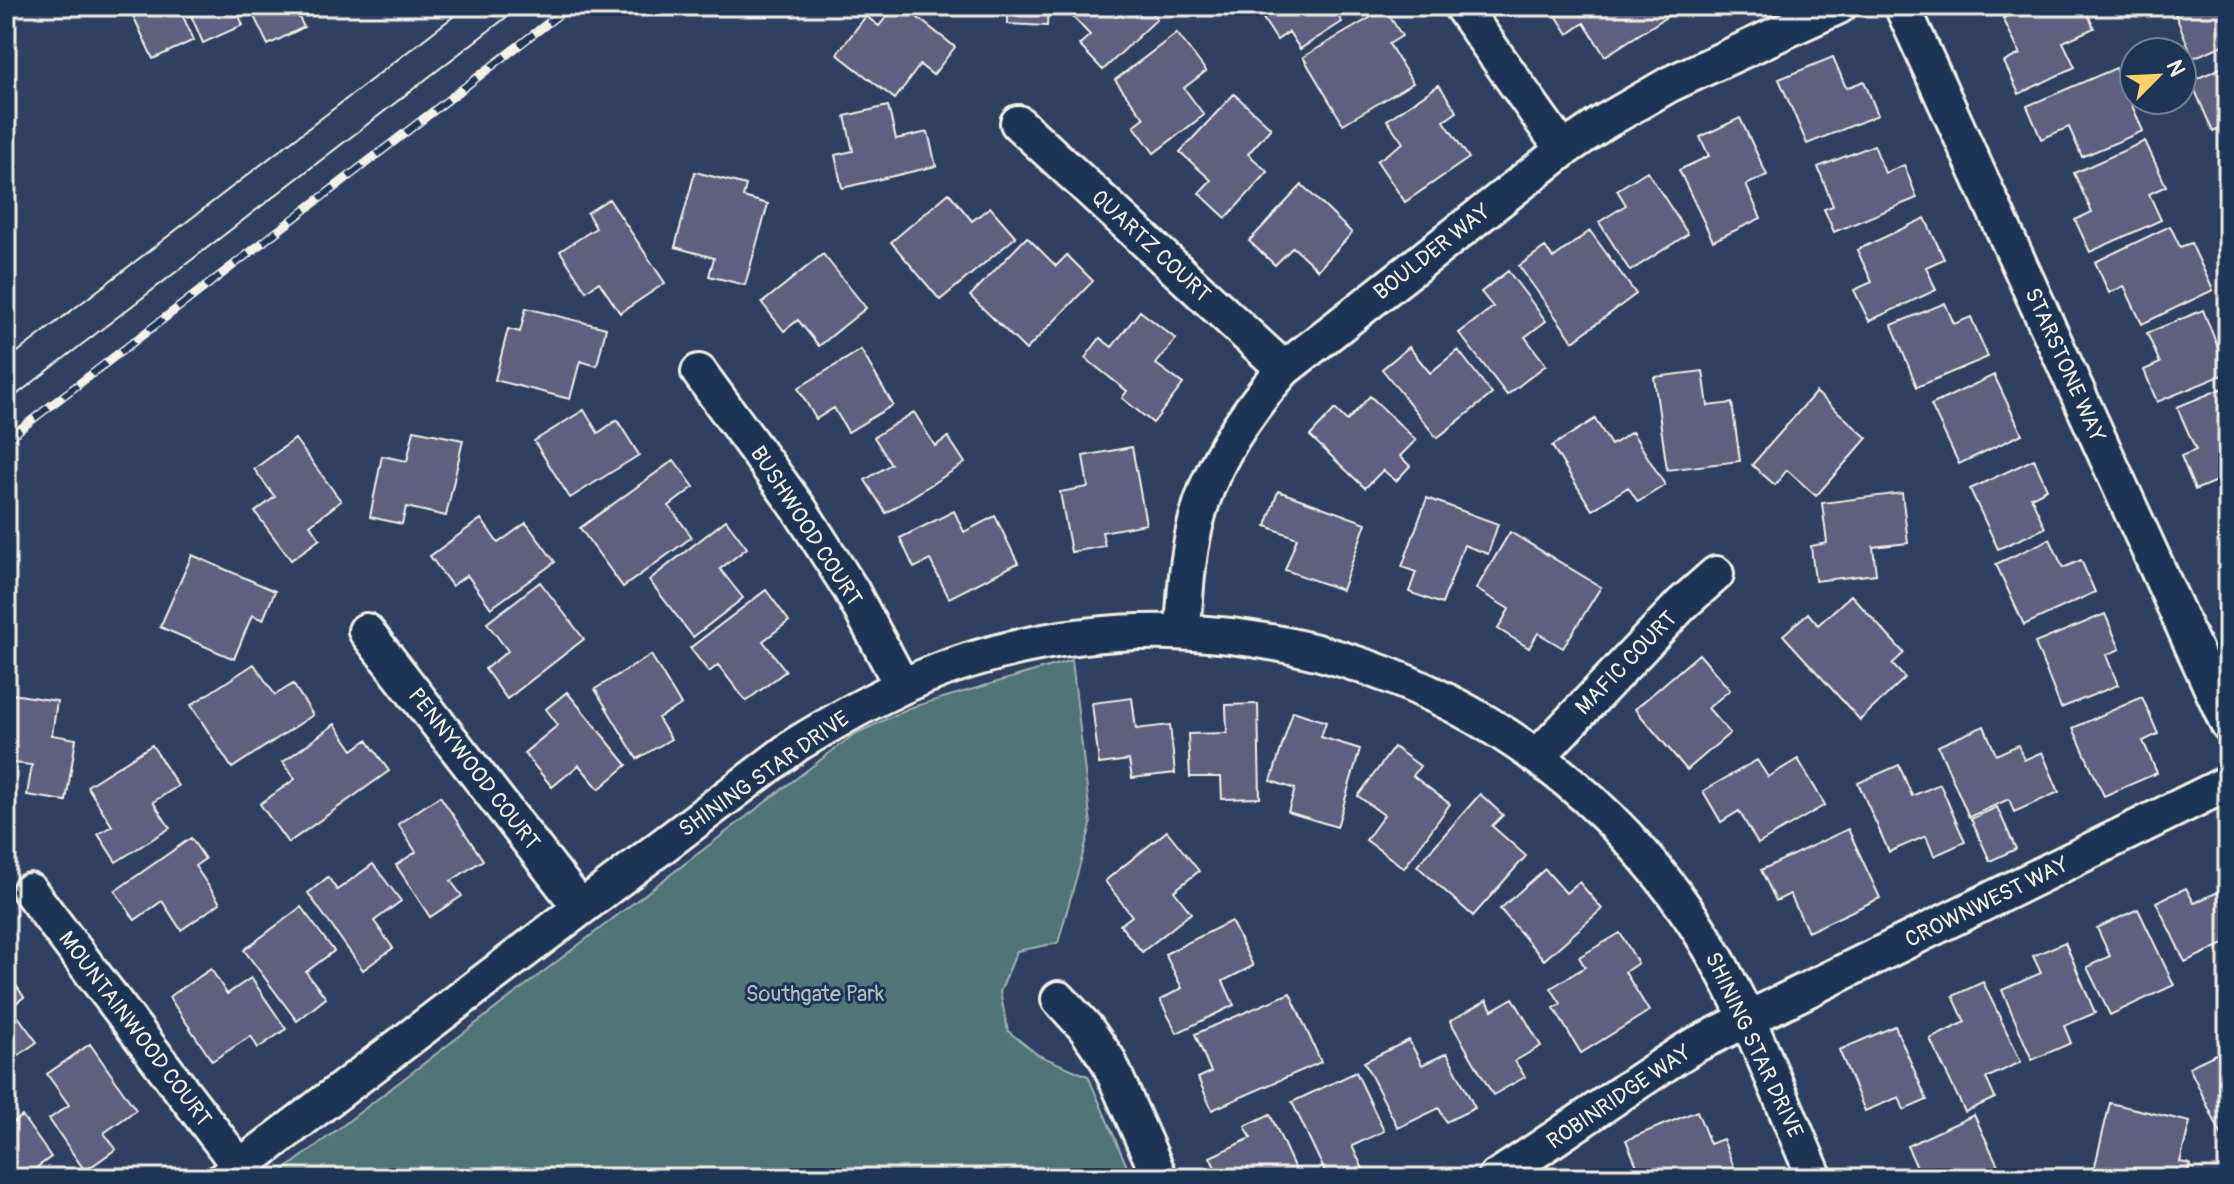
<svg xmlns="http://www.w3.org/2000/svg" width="2234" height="1184" font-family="Pangolin,sans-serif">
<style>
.green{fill:#507476;stroke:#a2b2af;stroke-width:2}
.building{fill:#5f5e7f;stroke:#f4f1e8;stroke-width:2}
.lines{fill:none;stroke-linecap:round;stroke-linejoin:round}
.minor-casing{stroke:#f4f1e8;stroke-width:40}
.minor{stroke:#1d3557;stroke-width:34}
.tram{stroke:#f4f1e8;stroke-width:2}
.rail-casing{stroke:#f4f1e8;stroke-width:9}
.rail{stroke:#1d3557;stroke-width:6;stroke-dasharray:18;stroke-linecap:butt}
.labels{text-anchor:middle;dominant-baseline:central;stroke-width:6;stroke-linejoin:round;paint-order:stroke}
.street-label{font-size:22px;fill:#f4f1e8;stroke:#1d3557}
.park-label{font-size:22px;fill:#b2bfba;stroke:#1d3557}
</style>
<rect width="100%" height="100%" fill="#304062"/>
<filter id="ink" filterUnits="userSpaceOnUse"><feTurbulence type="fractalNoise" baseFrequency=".0125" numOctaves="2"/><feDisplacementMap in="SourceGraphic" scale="16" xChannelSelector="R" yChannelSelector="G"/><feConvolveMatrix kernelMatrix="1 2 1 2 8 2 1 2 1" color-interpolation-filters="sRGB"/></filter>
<g filter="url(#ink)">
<path class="green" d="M1072,660L1091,825L1058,943L1017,951L1000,992L1008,1031L1038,1055L1088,1076L1132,1178H274L853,735L909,708Z"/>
<path class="building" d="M143,6H178L194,40L153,59L132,13L144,8Z
M187,6H235L243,25L203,43Z
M249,6H293L304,27L268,45Z
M895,6H903L955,47L933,75L920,65L895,99L837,54L866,16L879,26Z
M1008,6H1048L1047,26L1008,24Z
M1085,6H1146L1157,19L1103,70L1079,45L1090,35L1073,17Z
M1255,6H1332L1342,22L1300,49L1289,32L1277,40Z
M1550,6H1666L1671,14L1605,56L1584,23L1568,34Z
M2028,6H2084L2094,28L2063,42L2075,67L2019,94L2004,62L2020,54L2003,18Z
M2172,6H2228V43L2193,58Z
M1385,9L1402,36L1389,44L1413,83L1343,124L1303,57Z
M1177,33L1206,71L1184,88L1204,115L1154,153L1134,126L1144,118L1115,80Z
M1833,57L1846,88L1864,81L1878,115L1807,144L1779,79Z
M2228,65V125L2213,132L2191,81Z
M2116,68L2143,131L2082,157L2069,127L2041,139L2027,106Z
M1439,85L1457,112L1444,121L1469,158L1405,202L1377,161L1403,143L1387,120Z
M1234,94L1271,128L1248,154L1268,172L1226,218L1199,193L1211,180L1180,152Z
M888,106L896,139L928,132L936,166L842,188L835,155L853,151L845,116Z
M1740,118L1767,175L1746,185L1761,218L1713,241L1679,170L1709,156L1700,137Z
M2145,141L2166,186L2149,194L2161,220L2090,252L2075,220L2092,212L2074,173Z
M1874,145L1885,173L1904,165L1917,198L1834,232L1824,209L1833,206L1818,167Z
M1647,171L1688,234L1630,271L1599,222L1626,205L1617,190Z
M695,172L746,185L743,197L768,204L745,285L709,276L714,258L675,247Z
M1302,185L1352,233L1318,270L1293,247L1275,265L1249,241Z
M949,193L972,221L990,207L1016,237L940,300L891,242Z
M609,199L665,283L620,313L599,282L586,291L560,251L596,228L587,213Z
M1925,218L1944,259L1926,267L1936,290L1869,321L1854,290L1872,282L1857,250Z
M2170,226L2180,247L2191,243L2213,290L2142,324L2124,286L2109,293L2095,262Z
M1590,231L1636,294L1573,341L1519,266L1545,247L1553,258Z
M1027,237L1056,266L1067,255L1093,281L1026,350L970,296Z
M823,254L866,308L819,346L798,320L784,331L762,303Z
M1508,271L1546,321L1525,337L1546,365L1507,395L1459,333L1493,307L1481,292Z
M1945,303L1954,324L1971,317L1988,357L1917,387L1892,325Z
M526,308L606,328L597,366L580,361L570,399L495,380L508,329L520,332Z
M2203,310L2228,373L2157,402L2144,370L2160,363L2147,333Z
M1140,311L1176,339L1156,364L1183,384L1153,423L1122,398L1127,391L1085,358L1100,338L1112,347Z
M1409,347L1430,373L1458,350L1492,394L1437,438L1382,369Z
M861,350L893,405L848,432L834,408L816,419L798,388Z
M1703,371L1708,406L1732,403L1740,461L1667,470L1654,377Z
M1994,375L2022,434L1959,464L1931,405Z
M2228,386V476L2195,490L2181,456L2196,450L2177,407Z
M1816,392L1867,438L1816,496L1787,470L1775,485L1752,465Z
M1370,396L1416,440L1400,456L1410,466L1396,481L1383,470L1365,488L1310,436L1335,409L1347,421Z
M584,410L598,433L617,420L639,455L570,498L534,441Z
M914,412L935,446L948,437L965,463L886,513L865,480L891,464L874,437Z
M1595,419L1611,445L1632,432L1665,485L1638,502L1628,487L1592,510L1552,446Z
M414,430L463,440L446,516L406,507L402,524L370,517L382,456L407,461Z
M295,439L341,501L310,525L320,539L291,560L255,512L275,497L254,469Z
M1132,447L1146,524L1102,532L1105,546L1071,552L1060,492L1088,487L1083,456Z
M2034,459L2047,489L2031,497L2045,528L1998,549L1970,489Z
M674,460L694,487L669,506L692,537L623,587L580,528Z
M2228,485V517L2216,490Z
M1278,491L1366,523L1342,590L1285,570L1297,538L1266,526Z
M1902,493L1908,543L1873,547L1876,574L1815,581L1811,546L1827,543L1822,503Z
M1427,498L1498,524L1488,554L1464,545L1442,604L1409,592L1416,572L1402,567Z
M954,511L964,532L995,516L1018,563L949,598L930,560L914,568L900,538Z
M481,519L498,543L526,523L555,562L491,608L467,575L452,586L430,556Z
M726,520L747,548L720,569L743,598L693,637L649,580Z
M2228,531V557L2218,535Z
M1510,532L1601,587L1563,648L1538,633L1529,648L1498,629L1509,609L1476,589Z
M2050,539L2063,568L2081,560L2095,592L2024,625L1996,564Z
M192,555L275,591L263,620L252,615L234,659L160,627Z
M540,582L584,639L507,699L485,669L508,651L487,623Z
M766,590L789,621L763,641L786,671L746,701L718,665L709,672L690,648Z
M1851,595L1904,653L1892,664L1905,678L1860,720L1783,635L1808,613L1818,625Z
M2105,614L2120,649L2106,655L2118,685L2061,708L2035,643Z
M1699,654L1730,690L1708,708L1730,733L1687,770L1635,709Z
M651,655L681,705L658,718L671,739L637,759L595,689Z
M254,664L275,695L293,684L313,715L232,768L191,705Z
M567,692L627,765L599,789L579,765L552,787L524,753L558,725L546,709Z
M6,693L57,701L52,735L76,739L66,801L27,795L32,765L6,762Z
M2142,697L2158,734L2143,741L2157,773L2104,796L2073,728Z
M1132,698L1136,729L1170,725L1175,773L1132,778L1129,760L1099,764L1092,703Z
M1258,704L1260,798L1222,799L1221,777H1190L1188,734L1227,733L1226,705Z
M1293,711L1326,722L1321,737L1360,749L1337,827L1288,812L1295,789L1271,781Z
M335,724L353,750L367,740L389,771L288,843L260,804L295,779L283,762Z
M1984,726L1996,755L2018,745L2024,760L2042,752L2059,792L2014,812L2009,799L1969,817L1938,746Z
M152,745L178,786L153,802L170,828L116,862L98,834L112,826L87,786Z
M1394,747L1420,766L1413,776L1450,804L1404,868L1366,840L1384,815L1358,796Z
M1798,759L1825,805L1758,844L1739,811L1721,822L1703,791L1757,760L1768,777Z
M1899,765L1912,796L1940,784L1965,842L1934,856L1926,836L1889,852L1858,783Z
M1480,794L1503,815L1492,826L1526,856L1473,916L1417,866Z
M440,796L483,860L451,881L462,896L430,917L396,865L416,852L398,824Z
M1997,807L2016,849L1990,861L1971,819Z
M1848,829L1880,898L1808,932L1790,894L1776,901L1761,870Z
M1167,831L1199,871L1174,891L1191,913L1142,952L1120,925L1132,916L1105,881Z
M191,838L205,859L195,866L220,903L181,930L162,901L135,920L115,891Z
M373,864L401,901L374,921L393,948L363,970L308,893L328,877L337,890Z
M1545,869L1566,893L1579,882L1602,909L1544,960L1500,909Z
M2186,888L2194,903L2227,888L2228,942L2185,962L2156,902Z
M301,907L334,951L306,972L326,998L297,1021L244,950Z
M2138,909L2174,985L2110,1015L2087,967L2110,956L2097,928Z
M1231,921L1253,966L1223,981L1234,1005L1177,1033L1160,1000L1182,988L1165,954Z
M1620,933L1638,963L1625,972L1649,1011L1581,1053L1554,1008L1561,1004L1551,988L1585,967L1579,957Z
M2065,942L2095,1013L2064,1026L2071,1043L2032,1060L2002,990L2041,973L2033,956Z
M211,969L227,994L251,978L286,1029L258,1048L251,1036L212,1061L169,997Z
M6,971L24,997L11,1007L37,1042L6,1064Z
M1983,982L2021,1062L1986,1078L1995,1098L1965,1112L1930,1039L1965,1022L1953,996Z
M1290,993L1321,1062L1212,1110L1198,1078L1211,1072L1195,1034Z
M1513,998L1541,1046L1515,1061L1525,1077L1493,1095L1450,1021L1487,1000L1492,1010Z
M1895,1026L1927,1100L1904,1110L1899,1097L1865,1111L1839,1050Z
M1409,1040L1422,1065L1447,1053L1475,1108L1446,1122L1439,1108L1398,1128L1364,1062Z
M90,1044L136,1110L104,1133L116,1149L85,1171L49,1119L69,1105L47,1074Z
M2228,1048V1135L2223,1138L2189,1067Z
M1356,1072L1384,1131L1352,1146L1366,1175L1359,1178H1328L1292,1102Z
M2110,1103L2190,1122L2180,1162L2190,1164L2187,1178H2092Z
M1697,1111L1710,1144L1723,1139L1735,1170L1715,1178H1642L1626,1140Z
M1270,1114L1299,1178H1220L1210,1157L1251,1138L1245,1126Z
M1974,1115L2004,1178H1922L1907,1146Z
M22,1116L51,1157L25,1176L26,1178H6V1128Z"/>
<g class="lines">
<defs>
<path id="minor" d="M1461,6L1563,150
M1902,6L2228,724
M1018,123L1284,369
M699,372L800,510L851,590L902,686
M366,631L581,908
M1183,632C1185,595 1187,558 1196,522C1210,464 1245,413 1284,369L1563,150L1604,122L1670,84L1839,6
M1538,756L1682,604L1716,574
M30,891L240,1167
M1059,999L1085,1027L1108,1060L1160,1178
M225,1178L797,744C852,711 906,680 967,661C1237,576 1529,681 1688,913C1743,993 1776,1089 1815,1178
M1495,1178C1562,1135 1626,1088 1693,1046L2228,783"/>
</defs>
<use href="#minor" class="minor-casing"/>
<use href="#minor" class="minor"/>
<path class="tram" d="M6,361L467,6
M6,403L521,6"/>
<defs>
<path id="rail" d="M6,440L570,6"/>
</defs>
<use href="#rail" class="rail-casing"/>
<use href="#rail" class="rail"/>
</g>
</g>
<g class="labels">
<g class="street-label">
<text transform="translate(1151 246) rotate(43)">QUARTZ COURT</text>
<text transform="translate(1432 252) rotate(-38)">BOULDER WAY</text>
<text transform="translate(2065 365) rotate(66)">STARSTONE WAY</text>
<text transform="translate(806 526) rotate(57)">BUSHWOOD COURT</text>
<text transform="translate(1626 663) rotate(-46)">MAFIC COURT</text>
<text transform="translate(474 769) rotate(52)">PENNYWOOD COURT</text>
<text transform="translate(764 774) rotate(-35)">SHINING STAR DRIVE</text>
<text transform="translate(1987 902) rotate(-26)">CROWNWEST WAY</text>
<text transform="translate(135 1029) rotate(53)">MOUNTAINWOOD COURT</text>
<text transform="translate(1754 1045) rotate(65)">SHINING STAR DRIVE</text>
<text transform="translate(1619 1097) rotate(-34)">ROBINRIDGE WAY</text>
</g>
<g class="park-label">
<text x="815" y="994">Southgate Park</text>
</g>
</g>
<rect width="2234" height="1184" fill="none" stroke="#1d3557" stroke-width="32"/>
<rect x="16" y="16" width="2202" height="1152" fill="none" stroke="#f4f1e8" stroke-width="3" filter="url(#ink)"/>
<g transform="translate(2158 76) rotate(66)"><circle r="38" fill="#1d3557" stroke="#738091" stroke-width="2"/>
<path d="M0-6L14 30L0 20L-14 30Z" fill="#ffd166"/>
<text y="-12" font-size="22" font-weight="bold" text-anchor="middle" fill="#f4f1e8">N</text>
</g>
</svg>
